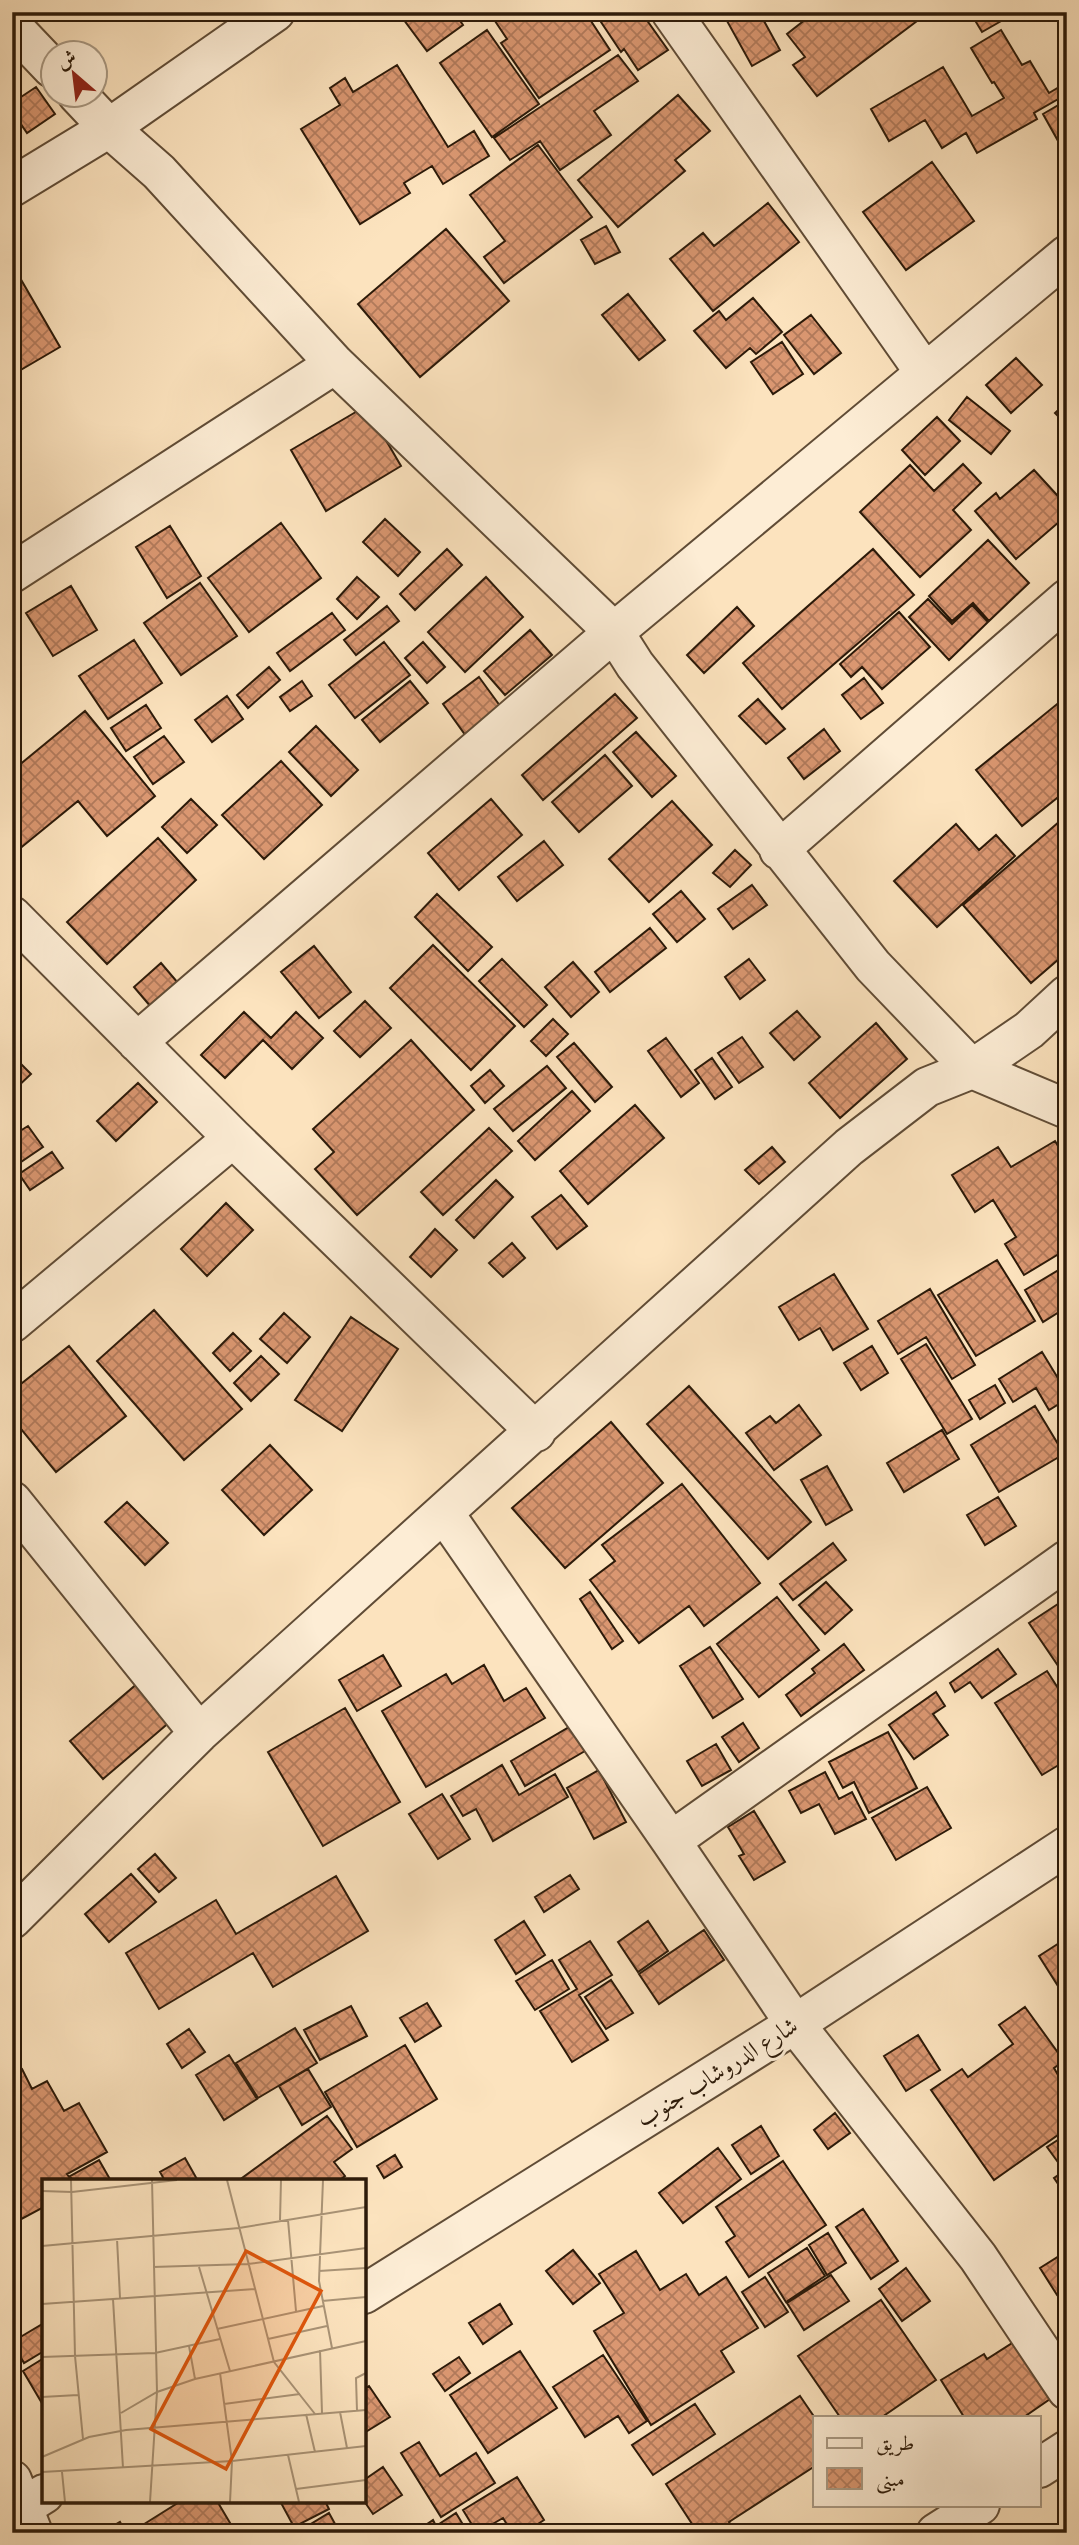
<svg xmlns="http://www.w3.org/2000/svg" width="1079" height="2545" font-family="'IM FELL Great Primer',Amiri,serif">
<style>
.building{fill:url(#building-cross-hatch);stroke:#2c1a09;stroke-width:2}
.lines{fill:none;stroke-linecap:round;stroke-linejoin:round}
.minor-casing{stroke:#604c36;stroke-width:42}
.tertiary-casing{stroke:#604c36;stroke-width:42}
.minor{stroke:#fdedd5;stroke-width:38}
.tertiary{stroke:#fdedd5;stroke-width:38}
.labels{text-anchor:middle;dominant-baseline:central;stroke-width:6;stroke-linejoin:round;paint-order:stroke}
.street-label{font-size:24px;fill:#2c1a09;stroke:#fdedd5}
.inset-road{fill:none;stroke:#a99376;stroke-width:2}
.view{fill:#df560c;fill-opacity:0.15;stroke:#df560c;stroke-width:3.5}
.inset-edge{fill:none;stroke:#2c1a09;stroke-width:3.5}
</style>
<defs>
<pattern id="building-cross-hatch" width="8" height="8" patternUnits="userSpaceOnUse" patternTransform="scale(1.75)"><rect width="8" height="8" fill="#da9771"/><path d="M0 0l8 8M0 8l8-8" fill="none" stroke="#b17a5b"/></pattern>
</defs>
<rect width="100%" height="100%" fill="#fce3be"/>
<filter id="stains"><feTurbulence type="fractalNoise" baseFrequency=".00286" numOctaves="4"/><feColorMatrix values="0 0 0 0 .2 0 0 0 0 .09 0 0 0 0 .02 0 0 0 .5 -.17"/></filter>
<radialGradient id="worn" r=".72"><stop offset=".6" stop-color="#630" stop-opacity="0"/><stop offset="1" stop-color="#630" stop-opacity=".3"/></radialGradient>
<path class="building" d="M398,12H454L463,25L427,51Z
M489,12H585L610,50L539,98L501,43L507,39Z
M615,12H641L668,50L638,70L624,49L621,52L601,22Z
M743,12H759L780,50L752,66L727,21Z
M815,12H929L817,96L793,65L805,57L787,34Z
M970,12H1017L982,32Z
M487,30L539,104L492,137L440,63Z
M1001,30L1022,65L1030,61L1049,93L1066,83L1067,94L1034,113L1037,119L977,153L966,133L942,148L925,120L889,141L871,109L943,67L972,116L1004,98L994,82L992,83L971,48Z
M618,55L638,81L594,111L611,135L560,170L540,141L510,160L494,138Z
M397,65L448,147L474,131L489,156L443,184L432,166L404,183L410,193L360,224L301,129L340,105L330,88L345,78L353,92Z
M36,87L55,114L27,133L12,111V103Z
M678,95L710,131L675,160L685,171L618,227L578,180Z
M1067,100V145L1062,148L1043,114Z
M538,145L592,217L504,283L484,257L505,241L470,195Z
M932,162L974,221L906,270L863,212Z
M768,203L799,242L713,311L670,259L703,233L714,246Z
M606,226L620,252L595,264L581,240Z
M446,229L509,301L420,377L358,304Z
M12,264L60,347L12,375Z
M628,294L665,340L639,360L602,315Z
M753,298L782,332L756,354L750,348L726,368L694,331L719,311L726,320Z
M811,315L841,353L814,374L784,335Z
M782,342L803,374L773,394L751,362Z
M1016,358L1042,385L1011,413L986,385Z
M967,397L1010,431L991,454L949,420Z
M1067,402V425L1055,413Z
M366,406L401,466L326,511L291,450Z
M937,417L960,441L925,475L902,450Z
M963,464L981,483L953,510L971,530L920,577L860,512L910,465L934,491Z
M1034,470L1067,506V515L1016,559L975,511L996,493L1000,499Z
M385,519L420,552L398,576L363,542Z
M281,523L321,578L249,632L208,578Z
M170,526L201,576L167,598L136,547Z
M988,540L1029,583L989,621L973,603L952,621L929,596Z
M447,549L462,565L415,610L400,594Z
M873,549L914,595L782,709L743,663Z
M357,577L379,597L357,619L337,599Z
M486,577L523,617L465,672L428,632Z
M200,583L237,636L181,675L144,623Z
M71,586L97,630L53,656L26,613Z
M928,599L952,624L972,605L988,622L949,660L909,617Z
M387,606L399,621L356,655L344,640Z
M737,607L754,626L704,673L687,655Z
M899,612L930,647L882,689L862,667L851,677L840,664Z
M332,613L345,630L290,671L277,653Z
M530,630L552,655L505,695L484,671Z
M134,640L162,683L108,719L79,676Z
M384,642L410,675L355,718L329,685Z
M423,642L445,667L427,683L405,658Z
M269,667L280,680L248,708L237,695Z
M479,677L503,710L466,736L443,704Z
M864,678L883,703L861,719L842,695Z
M302,681L312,696L290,711L280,697Z
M410,681L428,703L380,742L362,720Z
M615,694L637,718L543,800L522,775Z
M227,696L243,719L212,742L195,720Z
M1067,696V790L1022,826L976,770Z
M758,699L785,729L766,744L739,716Z
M146,705L161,728L126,751L111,728Z
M85,711L155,796L107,836L78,801L12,855V771Z
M316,726L358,770L331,796L289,752Z
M824,729L840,751L804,779L788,758Z
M636,732L676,776L652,797L613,752Z
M164,736L184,762L153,784L134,757Z
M605,755L632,786L579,832L552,802Z
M281,761L322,805L264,859L222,815Z
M191,799L217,825L187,853L162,827Z
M491,799L522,835L459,890L428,853Z
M672,801L712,845L649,902L609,859Z
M1067,815V952L1031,983L963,905Z
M956,824L979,850L996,835L1015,856L937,927L894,881Z
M158,838L196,880L107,964L67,922Z
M544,841L563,865L517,901L498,877Z
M735,850L751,865L730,887L713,873Z
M752,885L767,905L733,929L718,909Z
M681,891L705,919L677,942L653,914Z
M437,894L492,947L468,971L415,917Z
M650,928L666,948L610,992L595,972Z
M433,945L515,1026L471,1070L390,988Z
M314,946L351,992L319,1018L281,972Z
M502,959L547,1005L524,1027L479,981Z
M749,959L765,980L740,999L725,977Z
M573,962L599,992L571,1017L545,987Z
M161,963L178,983L151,1007L134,987Z
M365,1001L391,1028L360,1057L334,1031Z
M797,1011L820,1037L794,1060L770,1033Z
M244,1012L271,1038L296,1012L323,1038L292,1069L263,1040L225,1078L201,1055Z
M553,1019L568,1034L546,1056L531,1041Z
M876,1023L907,1059L840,1118L809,1083Z
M742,1037L763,1067L739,1083L718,1053Z
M666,1038L699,1083L681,1097L648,1051Z
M411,1040L474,1110L357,1215L315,1169L334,1152L313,1129Z
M574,1043L612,1087L595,1102L557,1057Z
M12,1055L31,1074L12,1092Z
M712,1058L732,1087L715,1099L695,1070Z
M547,1066L566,1088L513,1131L494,1109Z
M490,1070L504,1086L485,1103L471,1086Z
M138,1083L157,1102L116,1141L97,1121Z
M572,1091L590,1111L535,1160L518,1141Z
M635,1105L664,1138L588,1204L560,1171Z
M28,1126L43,1147L12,1168V1136Z
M489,1128L512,1151L443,1215L421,1192Z
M1055,1141L1067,1161V1249L1024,1275L1005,1244L1016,1237L993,1200L975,1212L952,1175L998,1147L1011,1167Z
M772,1147L785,1162L759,1184L745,1170Z
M52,1152L63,1168L30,1190L19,1174Z
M496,1180L513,1197L474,1238L456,1220Z
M561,1195L587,1226L557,1249L532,1217Z
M226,1203L253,1230L207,1276L181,1249Z
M435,1229L457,1250L431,1277L410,1257Z
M512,1243L525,1258L503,1277L489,1263Z
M997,1260L1035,1321L976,1356L938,1295Z
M1067,1265V1307L1043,1322L1025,1290Z
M834,1274L868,1329L833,1350L820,1328L799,1340L779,1307Z
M930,1289L975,1365L952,1379L926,1337L898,1354L878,1321Z
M154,1310L242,1409L184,1460L97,1361Z
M284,1313L310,1337L287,1363L260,1339Z
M351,1317L398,1349L342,1431L295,1400Z
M233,1333L251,1351L230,1371L213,1353Z
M926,1344L972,1419L947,1434L901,1359Z
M69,1346L126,1416L56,1472L12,1418V1391Z
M872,1346L888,1373L861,1390L844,1363Z
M1042,1352L1067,1393V1399L1049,1410L1036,1388L1013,1402L999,1379Z
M261,1356L279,1374L251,1401L234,1383Z
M995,1385L1005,1403L980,1419L969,1400Z
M689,1386L811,1522L768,1559L647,1424Z
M799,1405L821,1435L774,1470L746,1433L770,1416L776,1423Z
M1035,1406L1064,1454L999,1492L971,1445Z
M611,1422L663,1483L565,1568L512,1508Z
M942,1430L959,1459L904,1492L887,1463Z
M270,1445L312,1490L264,1535L222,1490Z
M827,1466L852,1510L826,1525L801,1480Z
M682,1484L760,1583L704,1626L689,1606L639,1643L590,1580L615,1561L602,1545Z
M998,1497L1016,1526L985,1545L967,1515Z
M127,1502L168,1543L145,1565L105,1522Z
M833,1543L846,1560L793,1600L780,1584Z
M826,1582L852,1610L825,1634L799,1605Z
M590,1592L623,1641L612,1649L580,1599Z
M777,1597L819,1650L759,1697L717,1644Z
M1067,1598V1679L1029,1623Z
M844,1644L864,1670L801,1716L786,1695L815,1673L812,1669Z
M710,1647L743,1699L713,1718L680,1666Z
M998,1649L1016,1674L982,1698L970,1682L955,1692L950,1683Z
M383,1655L401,1686L357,1711L339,1680Z
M484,1665L504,1701L526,1688L545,1718L426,1787L382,1711L446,1674L452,1684Z
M1047,1671L1067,1702V1760L1042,1775L995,1703Z
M145,1677L178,1715L103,1779L70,1741Z
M936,1692L945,1706L933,1714L948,1735L914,1759L889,1725Z
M345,1708L400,1802L323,1846L268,1752Z
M743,1723L759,1748L739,1762L722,1737Z
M571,1726L585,1751L525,1786L511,1761Z
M888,1732L917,1788L869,1813L854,1782L843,1788L829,1762Z
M716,1744L731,1770L702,1786L687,1761Z
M502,1765L519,1795L555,1774L568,1797L493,1841L476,1809L463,1816L451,1796Z
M599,1770L626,1822L594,1839L567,1788Z
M825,1772L839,1799L852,1792L866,1819L835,1834L819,1804L801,1813L789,1791Z
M927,1787L951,1828L896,1860L872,1818Z
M442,1794L470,1839L438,1859L409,1814Z
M754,1811L785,1862L754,1880L739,1856L744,1854L728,1827Z
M155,1854L176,1878L159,1892L138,1869Z
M131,1874L156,1902L109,1942L85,1914Z
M570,1875L579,1889L544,1912L535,1897Z
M336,1876L368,1931L273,1987L253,1953L159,2009L126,1953L216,1900L236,1934Z
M524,1921L545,1955L516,1974L495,1940Z
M648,1921L668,1951L638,1972L618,1942Z
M704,1930L724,1960L659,2004L639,1974Z
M1067,1938V1980L1058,1986L1039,1956Z
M590,1941L612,1975L579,1995L608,2040L572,2062L540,2011L577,1989L559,1960Z
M552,1960L569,1989L535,2010L516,1981Z
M611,1980L633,2013L606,2029L585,1997Z
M427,2003L441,2026L415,2042L400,2018Z
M351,2006L367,2036L320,2060L304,2030Z
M1025,2007L1064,2061L1054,2068L1058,2075L1063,2071L1067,2076V2116L1059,2122L1065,2130L994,2180L931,2090L962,2069L968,2077L1013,2044L999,2025Z
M295,2028L317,2063L258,2098L236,2063Z
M189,2029L205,2052L182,2068L167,2044Z
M918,2035L940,2070L906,2091L884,2056Z
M405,2045L437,2099L357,2147L325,2092Z
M229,2055L257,2099L224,2120L196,2075Z
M22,2069L32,2089L47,2081L64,2111L79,2103L107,2152L67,2174L72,2181H44V2207L12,2224V2074Z
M308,2069L331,2107L302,2125L279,2086Z
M835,2113L850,2133L828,2149L814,2130Z
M327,2116L352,2149L334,2162L345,2176L339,2181H244L242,2178Z
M761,2126L779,2156L751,2174L732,2145Z
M1067,2134V2161L1060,2165L1047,2147Z
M718,2148L741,2179L683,2223L659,2193Z
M395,2155L402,2167L384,2178L377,2166Z
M185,2158L198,2181H165L160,2172Z
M99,2160L111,2181H73L70,2176Z
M783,2161L826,2225L749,2277L726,2242L735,2236L716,2207Z
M1067,2169V2197L1054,2178Z
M863,2209L898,2261L871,2279L836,2227Z
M828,2233L846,2263L827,2275L809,2245Z
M807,2248L825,2276L786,2302L768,2273Z
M573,2250L600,2283L573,2304L546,2271Z
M636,2251L660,2290L686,2274L699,2295L726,2277L758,2328L721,2351L734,2372L651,2425L594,2331L624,2313L599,2274Z
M1064,2253L1067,2258V2289L1057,2295L1040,2268Z
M906,2268L930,2301L902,2321L879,2289Z
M831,2275L849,2301L804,2330L787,2303Z
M765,2277L788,2312L765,2327L742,2292Z
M881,2300L936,2380L882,2417H840L798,2356Z
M500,2304L512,2324L483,2344L469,2323Z
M44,2323V2351L24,2363L12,2342Z
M1017,2340L1053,2397L1024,2417H964L941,2380L984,2354L987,2359Z
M520,2351L557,2408L488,2453L450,2395Z
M603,2355L647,2421L629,2433L618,2416L585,2437L553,2387Z
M459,2357L470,2373L445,2391L433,2374Z
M44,2358V2405H43L23,2371Z
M369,2386L390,2417L364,2433V2389Z
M800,2396L815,2418V2466L729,2522L736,2533H698L666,2484Z
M695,2404L715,2434L653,2475L632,2445Z
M419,2442L440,2476L476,2453L495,2483L441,2517L401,2453Z
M383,2467L402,2495L373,2514L364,2501V2480Z
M517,2477L544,2520L524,2533H512L503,2518L477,2533L463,2510Z
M181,2501H217L236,2533H134L133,2531Z
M280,2501H325L329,2509L294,2527Z
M329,2513L340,2533H296Z
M456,2513L468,2533H414L433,2520L436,2526Z
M120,2522L126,2533H101Z"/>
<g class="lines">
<defs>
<path id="minor" d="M671,12L925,373
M12,26L52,68
M77,94L109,128L159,172L335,364L614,632L635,665L873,966L972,1069L1067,1109
M12,187L109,128L275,12
M12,573L335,364
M779,850L1067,599
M12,916L233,1138L536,1432
M137,1042L614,632L1067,255
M12,1323L233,1138
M12,1501L199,1733
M444,1513L671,1841L795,2024L978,2257L1067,2390
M671,1841L1067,1560
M12,1919L199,1733L849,1147L927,1087L972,1069L1029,1030L1067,995
M1039,2468L1067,2450
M12,2480L33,2533
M936,2533L980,2505"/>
<path id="tertiary" d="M364,2294L795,2024L1067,1846
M12,2514L44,2494"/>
</defs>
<use href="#minor" class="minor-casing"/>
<use href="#tertiary" class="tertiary-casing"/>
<use href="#minor" class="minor"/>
<use href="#tertiary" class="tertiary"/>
</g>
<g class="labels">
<g class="street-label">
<text transform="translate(717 2072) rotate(-32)">شارع الدروشاب جنوب</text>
</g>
</g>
<g transform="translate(42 2179)">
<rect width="324" height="324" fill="#fce3be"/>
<path class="inset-road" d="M29,1L33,177L41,260M185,1L232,183L273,235M281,1L277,102L290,169M0,12L30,13L135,1M238,41L239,1M246,41L254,132M75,60L78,119M0,67L197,49L324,28M111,88L206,85L324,69M157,88L188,192M277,92L324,89M71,120L81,289M280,122L324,118M0,125L213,110M175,150L281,127M226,160L285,147M147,167L153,200M278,171L280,234M0,178L113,174L178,160M178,194L190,282L188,323M0,218L36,216M182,225L258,215M315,232L314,199L324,194M298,233L305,269M79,234L115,213L153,200L324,162M264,235L273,273M246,276L257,323M0,278L47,258L84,251L324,231M0,293L190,282L324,267M20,293L23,323M254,310L324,301M108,323L115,213L110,1"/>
<path class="view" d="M204,72L279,112L184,290L109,250Z"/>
<rect width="324" height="324" class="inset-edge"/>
</g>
<rect width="1079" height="2545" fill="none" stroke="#fce3be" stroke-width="42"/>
<rect x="14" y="14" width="1051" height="2517" fill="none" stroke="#2c1a09" stroke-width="3.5"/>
<rect x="21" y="21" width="1037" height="2503" fill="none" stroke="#2c1a09" stroke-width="2"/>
<rect x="813" y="2416" width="228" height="91" fill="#fdedd5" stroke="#a99983" stroke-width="2"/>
<rect x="827" y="2438" width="35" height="10" fill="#fdedd5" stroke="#a99983" stroke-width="2"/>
<text x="876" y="2450" font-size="21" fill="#2c1a09">طريق</text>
<rect x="827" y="2468" width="35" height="21" fill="url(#building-cross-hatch)" stroke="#a99983" stroke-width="2"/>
<text x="876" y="2486" font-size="21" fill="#2c1a09">مبنى</text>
<g transform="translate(74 74) rotate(332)"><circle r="33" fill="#fdedd5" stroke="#a99983" stroke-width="2"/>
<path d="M0-5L12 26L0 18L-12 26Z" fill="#8f2418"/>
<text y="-10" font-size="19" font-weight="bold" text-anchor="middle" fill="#2c1a09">ش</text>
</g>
<rect width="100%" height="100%" filter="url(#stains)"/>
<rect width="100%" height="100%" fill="url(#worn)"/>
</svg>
